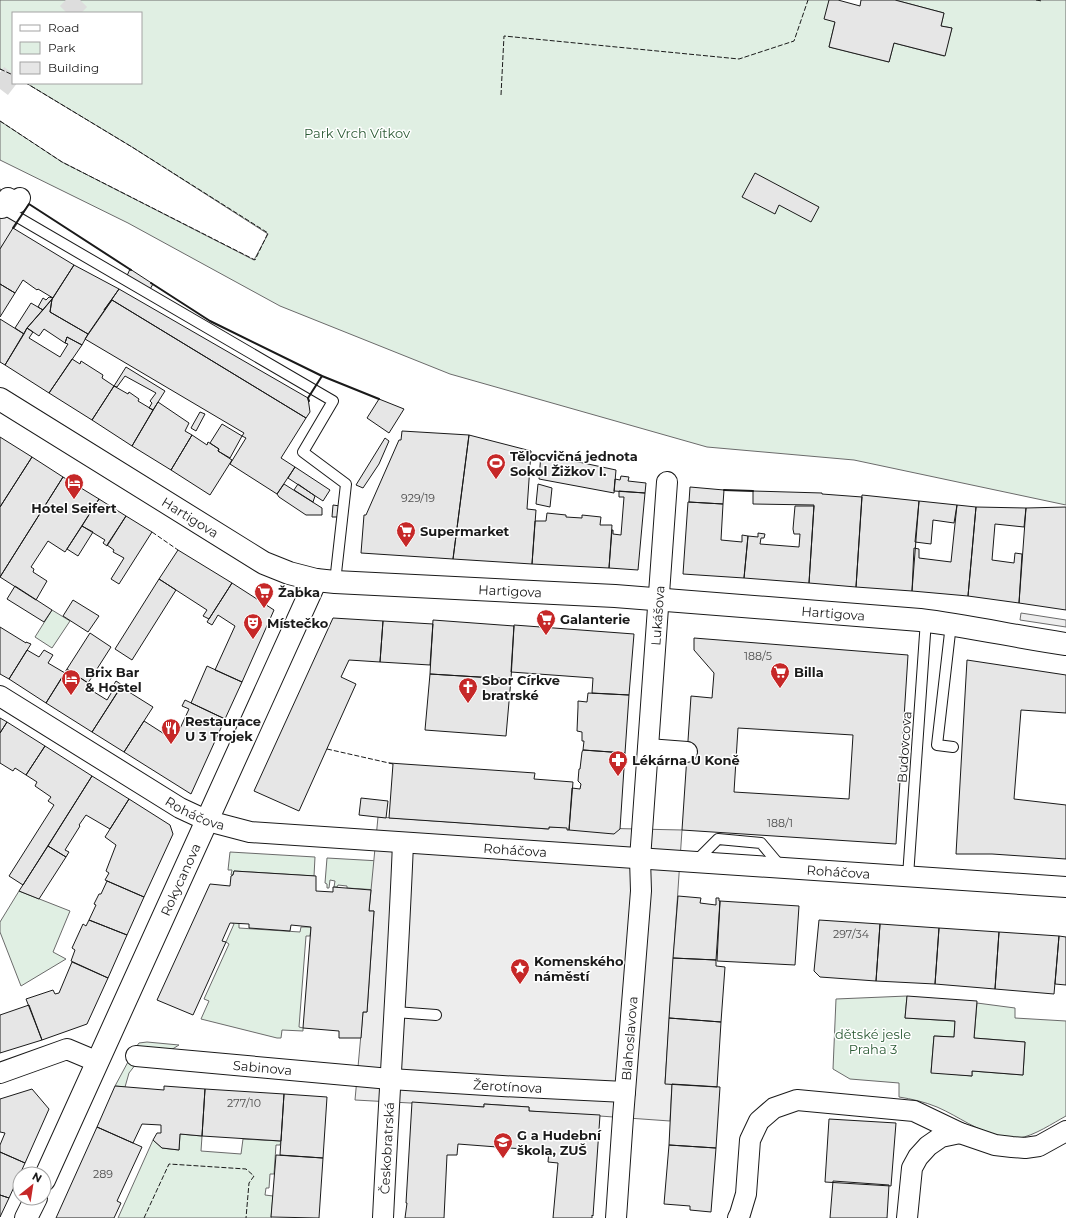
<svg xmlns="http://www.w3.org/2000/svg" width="1066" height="1218" font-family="Montserrat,sans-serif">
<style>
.green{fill:#e0efe3;stroke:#6a6a6a}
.parking{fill:#ededed;stroke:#6a6a6a}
.building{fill:#e6e6e6;stroke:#1a1a1a;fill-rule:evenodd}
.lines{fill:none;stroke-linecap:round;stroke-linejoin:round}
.street-tunnel{stroke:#ddd;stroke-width:20;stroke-dasharray:20 10;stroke-linecap:butt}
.lane-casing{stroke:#1a1a1a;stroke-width:12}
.street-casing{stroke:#1a1a1a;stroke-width:22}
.secondary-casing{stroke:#1a1a1a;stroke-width:24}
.lane{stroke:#fff;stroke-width:10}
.street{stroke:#fff;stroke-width:20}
.secondary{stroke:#fff;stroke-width:22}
.fence{stroke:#1a1a1a;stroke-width:1;stroke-dasharray:5 2;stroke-linecap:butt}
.wall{stroke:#1a1a1a;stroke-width:2}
.labels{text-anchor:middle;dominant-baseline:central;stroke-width:3;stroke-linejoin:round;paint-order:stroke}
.number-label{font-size:11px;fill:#4d4d4d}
.park-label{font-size:13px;fill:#2b5a34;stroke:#fff}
.poi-label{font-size:13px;font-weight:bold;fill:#1a1a1a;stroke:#fff;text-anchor:start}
.street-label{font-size:13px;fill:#1a1a1a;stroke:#fff}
</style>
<rect width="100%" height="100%" fill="#fff"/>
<path class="green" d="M0,0H829L835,22L829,47L889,62L894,43L944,56L952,28L941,26L944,13L895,0H1066V505L854,460L707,447L450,374L280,306L128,223L0,160V121L62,162L254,260L268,234L132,147L26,83H141V13H13V75L0,69Z
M52,610L70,621L52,648L35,637Z
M230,852L315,857L314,876L234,871L233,875H231L232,870H228Z
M327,858L380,861L378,890L347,888V886L338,885L337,887H334L335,881L330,880L329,888H327V884L325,883Z
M19,891L70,911L53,952L66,959L21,986L0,932V922Z
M231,922L239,923V928L300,932L301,927H311L310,936H306L299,1027L303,1028V1031L282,1030L281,1038H277L201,1019L209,1001L204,999L229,944L226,942L234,924Z
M907,996L905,1018L955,1021L954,1037L934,1036L931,1072L972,1076V1071L1023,1075L1025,1042L974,1038L977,1003L1015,1008V1018L1066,1021V1116C1053,1123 1034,1136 1019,1138C1013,1139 1007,1138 1001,1136C976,1131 960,1117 937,1107C925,1102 912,1099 899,1097V1083L850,1079L833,1069L836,999Z
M147,1042L179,1045L166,1053L139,1060L129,1073L125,1087L115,1086L136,1047L139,1043Z
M180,1134L202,1136L201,1151L241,1154L243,1139L281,1141L280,1145H276L274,1174H270L269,1188H266L265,1195L273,1196L271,1218H118L153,1140L162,1148L179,1150Z"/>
<path class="parking" d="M0,189L20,198L28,204L21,218L0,249Z
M1021,613L1066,620V627L1020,620Z
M378,817L548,829L549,827L682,830L665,1083L672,1084L670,1121L529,1111V1107L484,1104V1107L355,1100L363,1012H367L374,911H369Z"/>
<path class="building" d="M829,0H838L860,6L861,0H895L944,13L941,26L952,28L945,56L894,43L889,62L829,47L835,22L824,19Z
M755,173L819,207L811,222L779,205L775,214L742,197Z
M13,228L74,265L53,298L38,289L37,290L23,280L15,293L0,284V249Z
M74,265L119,289L88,334L50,312L52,299Z
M130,269L153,284L149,291L126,278Z
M0,284L15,293L0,317Z
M119,289L308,398L310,412L306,418L112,300L104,310Z
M49,297L53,298L43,310L38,307L43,298L46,300Z
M52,299L50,312L88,334L82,345L67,337L65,343L44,329L39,336L27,328Z
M112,300L306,418L281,458L295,467L277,494L230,464L246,438L242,436L244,433L85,339Z
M31,303L43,310L27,328L24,334L15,328Z
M0,319L24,334L5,365L0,362Z
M27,328L33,332L29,338L60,357L68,344L65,343L67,337L82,345L49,393L5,365Z
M72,359L80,364L81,361L103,375L102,378L114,386L92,420L49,393Z
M126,367L165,391L153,410L149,408L152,403L150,401L156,393L125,376L117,387L114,386Z
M114,386L128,394L129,392L139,399L138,401L153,410L132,446L92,420Z
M379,399L404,409L389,433L367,418Z
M158,402L189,423L185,431L192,435L171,470L132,446Z
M200,412L205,414L196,431L191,428Z
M222,424L242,436L230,458L218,451L219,449L210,443Z
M402,431L469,435L453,559L361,553L364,515H366L399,440H401Z
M192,435L207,445L208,442L219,449L218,451L232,460L210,495L171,470Z
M469,435L531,451L527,509L536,510L532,564L453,559Z
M0,437L32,457L0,507Z
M385,438L389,441L379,464L363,488L356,485Z
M541,454L616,470L614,493L539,479Z
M32,457L63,477L0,577V507Z
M295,467L330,490L323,501L288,478Z
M621,476L629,477L628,481L646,483L645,493L614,491L615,479L620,480Z
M63,477L99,499L65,552L48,541L31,567L34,569L33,572L47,581L36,600L0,577Z
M284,484L322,508V515H306L279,497L277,494Z
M298,484L315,496L313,502L294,490Z
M538,484L552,488L550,507L536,504Z
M690,487L724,490L723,504L689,502Z
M619,491L645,493L638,570L609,568L612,530H613V534L621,535L624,497H619Z
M753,491L822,493V494L862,497L856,587L809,583L814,505L753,504Z
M862,495L919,501L912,591L856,587Z
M99,499L126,516L107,546L103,543L105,540L82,526Z
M919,501L957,505L954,523L933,520L931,544L915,542Z
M688,502L723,504L721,540L742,542V535L748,536L744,578L683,574Z
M333,505L340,506V517H332Z
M957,505L976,507L968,596L912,591L914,548L919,549V558L951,562Z
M795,506H814L809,583L744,578L748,536L758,537V533L765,534L764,538H761L760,544L799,547L800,534H794L793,529Z
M976,507L1026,508L1024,527L995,524L992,560L1014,563L1015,553L1022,554L1019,603L968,596Z
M1066,507V610L1019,603L1026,508Z
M547,513L566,515V517L582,518V515L601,517L600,525H612L609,568L532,564L535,521H546Z
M126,516L152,532L119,584L111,579L124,558L113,552L114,550L107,545Z
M82,526L93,532L78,556L67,549Z
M178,550L232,583L209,619L203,616L207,610L159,579Z
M159,579L176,590L132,660L115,649Z
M232,583L274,610L242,682L215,670L235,626L218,615L212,625L207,622Z
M15,586L52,610L44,622L7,599Z
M73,600L99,616L88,632L63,616Z
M333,618L383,621L380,662L349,660L341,677L356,684L299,811L254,791Z
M433,620L514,626L511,679L430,674Z
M383,621L433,624L430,665L380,662Z
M514,625L634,634L629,695L592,693L593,678L511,672Z
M0,627L26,643V642L31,644L9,679L0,674Z
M90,633L111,647L88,683L67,669Z
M694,638L908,655L896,844L682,830L691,696L712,698L714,673L694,650ZM738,728L853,735L849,799L734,792Z
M27,650L39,657L44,650L53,655L48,663L65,673L46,703L9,679Z
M967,660L1066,675V713L1021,710L1014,799L1066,805V859L992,854H956Z
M207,666L242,682L225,719L191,703Z
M67,669L88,683L86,687L107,700L113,690L111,689L116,681L122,685L92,732L46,703Z
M430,674L511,679L506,736L425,730Z
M121,687L153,707L124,752L92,732Z
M588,693L629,695L625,753L583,750L584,741H582V732L577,731L578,707V701L587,702Z
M185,700L225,719L191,794L124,752L144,721L169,737L177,735L189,709L182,706Z
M0,718L7,722L0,733Z
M7,722L45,746L26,775L15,768L13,771L0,763V733Z
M45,746L92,776L23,885L9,876L54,805L48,801L51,797L35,786L37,782L26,775Z
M583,750L625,753L620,829L614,834L569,830L572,788L580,789L581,784L578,781L579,769H580L582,752Z
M389,763L535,773L534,779L573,782L569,830H567V828L549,827V829L389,818L393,764Z
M92,776L129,799L110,829L86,815L79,825L80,826L65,850L69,852L66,857L48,846Z
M361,798L388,801L386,818L359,815Z
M129,799L170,825L173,834L144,897L105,880L109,873L106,871L116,845L105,837Z
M48,846L66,857L39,899L19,891Z
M234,871L316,876V891L333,892V887L371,890L369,911H374L367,1012H363L361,1038H339V1031L303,1028L311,927L291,925L290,931L249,928V924L230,923L222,941L226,942L193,1015L157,1000L210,884L230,886L231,876L233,875Z
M107,881L144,897L127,935L89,920L96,905L94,904L99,894H101Z
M678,896L701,898L700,903L716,905V898H719V901H720L716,960L673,958Z
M720,901L799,906L795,965L717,961Z
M89,920L127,935L108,978L71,961L75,950L72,948L83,924L86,926Z
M819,920L880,924L876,981L820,977L814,971Z
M880,924L939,928L935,984L876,981Z
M939,928L999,932L995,989L935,984Z
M999,932L1059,936L1054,994L995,989Z
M1059,936L1066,937V985L1055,984Z
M673,958L716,960V966L725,967L721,1022L669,1018Z
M72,962L108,978L87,1024L42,1040L26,999L53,990L55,994L59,993Z
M907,996L977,1001L974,1038L1025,1042L1023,1075L972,1071V1076L931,1073L934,1036L954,1037L955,1021L905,1018Z
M29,1005L42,1040L0,1053V1015Z
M669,1018L721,1022L717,1087L665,1084Z
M672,1084L720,1087L716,1148L669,1145Z
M115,1086L164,1090V1086L205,1089L202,1136L180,1134L179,1150L162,1148L153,1140L157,1133H161V1125L142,1124L133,1143L97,1127Z
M32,1089L49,1109L25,1163L0,1152V1145L5,1133L0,1132V1099Z
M205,1089L284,1094L281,1141L202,1136Z
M284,1094L327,1097L323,1158L280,1155Z
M412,1102L484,1107V1104L529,1107V1111L600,1115L593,1216L592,1215V1218H553L558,1163L548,1162L549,1151L458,1144L457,1155H447L444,1218H405L407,1203H406Z
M829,1119L896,1123L891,1186L825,1182Z
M97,1127L142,1147L117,1201L121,1203L114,1218H56Z
M669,1145L716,1148L711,1212L690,1210V1206L664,1204Z
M0,1152L25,1163L9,1198L0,1195Z
M276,1155L323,1158L319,1218L271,1217Z
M833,1181L889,1185L887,1218H830Z
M0,1195L9,1198L0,1217Z"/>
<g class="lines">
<path class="street-tunnel" d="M67,13L80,0
M0,89L13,72"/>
<defs>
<path id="lane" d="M2,208L333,401L303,452L346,484L335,582
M951,624L937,745L953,747
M695,862L718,839L761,843L782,868
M908,876L926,620
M395,1012L436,1015"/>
<g id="street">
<path d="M0,207L2,208L8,198L17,203L20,198"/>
<path id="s1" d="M0,696L180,808L208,821L250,832L1066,887"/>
<path d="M648,749L687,752"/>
<path id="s2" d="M136,1056L390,1079L502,1086L625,1092"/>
<path d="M0,1073L67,1049L98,1062"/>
<path id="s3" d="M383,1218C389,1093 398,968 403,843"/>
<path id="s4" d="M616,1218L623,1117L641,891L640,859L667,482"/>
<path d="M738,1218L740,1214L746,1194L750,1140L759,1121L774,1108L797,1100L914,1111L960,1133L995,1145L1012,1147L1025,1148L1039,1146L1066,1131"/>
<path d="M907,1218L912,1168L918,1157L928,1146L941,1137L960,1133"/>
</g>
<g id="secondary">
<path id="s5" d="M0,399L264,563L289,573L316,580L335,582L615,596L920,620C969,626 1017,637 1066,644"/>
<path id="s6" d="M44,1180L316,580"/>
<path d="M26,1218L36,1198"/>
</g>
</defs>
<use href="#lane" class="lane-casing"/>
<use href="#street" class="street-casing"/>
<use href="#secondary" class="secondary-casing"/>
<use href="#lane" class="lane"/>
<use href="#street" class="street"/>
<use href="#secondary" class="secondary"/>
<path class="fence" d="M1036,0L1042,1
M0,69L13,75
M501,95L504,36L739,59L794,41L808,0
M0,121L62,162L255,260L268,233L132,147L26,83
M152,532L178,550
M327,749L389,763
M144,1218L169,1164L246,1169L254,1176L249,1183L246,1218"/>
<path class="wall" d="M13,228L29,204L131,270
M151,283L210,321L322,376L308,398L309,401
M322,376L379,399
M724,490L753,491"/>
</g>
<defs>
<symbol id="stadium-pin" viewBox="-11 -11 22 30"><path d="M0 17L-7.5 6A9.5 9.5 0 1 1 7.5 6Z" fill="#c62828" stroke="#fff"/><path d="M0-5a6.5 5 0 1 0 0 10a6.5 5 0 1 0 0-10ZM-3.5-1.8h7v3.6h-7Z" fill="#fff"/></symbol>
<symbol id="hotel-pin" viewBox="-11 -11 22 30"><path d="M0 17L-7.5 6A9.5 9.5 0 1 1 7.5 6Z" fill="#c62828" stroke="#fff"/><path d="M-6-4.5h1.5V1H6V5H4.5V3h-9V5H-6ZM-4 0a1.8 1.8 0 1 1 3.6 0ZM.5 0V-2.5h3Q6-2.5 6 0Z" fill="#fff"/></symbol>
<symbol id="supermarket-pin" viewBox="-11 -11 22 30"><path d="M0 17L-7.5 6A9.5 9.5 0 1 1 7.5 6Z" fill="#c62828" stroke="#fff"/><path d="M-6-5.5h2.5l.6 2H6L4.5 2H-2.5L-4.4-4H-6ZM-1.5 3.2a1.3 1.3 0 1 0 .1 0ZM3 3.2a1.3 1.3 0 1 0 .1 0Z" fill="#fff"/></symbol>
<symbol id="theatre-pin" viewBox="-11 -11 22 30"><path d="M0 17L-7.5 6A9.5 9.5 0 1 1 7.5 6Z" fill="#c62828" stroke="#fff"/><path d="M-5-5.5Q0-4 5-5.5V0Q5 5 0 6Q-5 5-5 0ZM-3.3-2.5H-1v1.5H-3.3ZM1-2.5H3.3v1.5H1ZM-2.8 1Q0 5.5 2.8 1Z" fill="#fff"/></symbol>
<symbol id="church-pin" viewBox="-11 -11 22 30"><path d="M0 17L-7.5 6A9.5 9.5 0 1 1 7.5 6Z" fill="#c62828" stroke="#fff"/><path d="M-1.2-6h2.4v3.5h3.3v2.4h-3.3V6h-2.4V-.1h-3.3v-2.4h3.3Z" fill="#fff"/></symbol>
<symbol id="restaurant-pin" viewBox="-11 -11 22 30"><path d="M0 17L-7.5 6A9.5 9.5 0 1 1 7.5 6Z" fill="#c62828" stroke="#fff"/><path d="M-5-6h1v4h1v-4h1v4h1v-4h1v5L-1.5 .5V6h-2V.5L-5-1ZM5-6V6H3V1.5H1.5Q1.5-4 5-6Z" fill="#fff"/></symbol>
<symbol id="pharmacy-pin" viewBox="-11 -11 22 30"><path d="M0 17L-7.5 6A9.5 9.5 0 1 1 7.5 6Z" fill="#c62828" stroke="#fff"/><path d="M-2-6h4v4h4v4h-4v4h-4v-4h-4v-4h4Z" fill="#fff"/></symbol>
<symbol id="sight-pin" viewBox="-11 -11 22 30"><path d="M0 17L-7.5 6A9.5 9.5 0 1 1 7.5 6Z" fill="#c62828" stroke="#fff"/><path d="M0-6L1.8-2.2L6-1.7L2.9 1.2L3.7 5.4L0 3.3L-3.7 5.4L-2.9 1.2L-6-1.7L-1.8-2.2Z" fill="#fff"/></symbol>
<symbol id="school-pin" viewBox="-11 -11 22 30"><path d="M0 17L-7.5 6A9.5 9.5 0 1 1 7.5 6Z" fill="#c62828" stroke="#fff"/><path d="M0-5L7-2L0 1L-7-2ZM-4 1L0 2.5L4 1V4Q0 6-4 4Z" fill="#fff"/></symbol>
</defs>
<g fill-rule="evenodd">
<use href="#stadium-pin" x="485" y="452" width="22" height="30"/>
<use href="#hotel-pin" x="63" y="472" width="22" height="30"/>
<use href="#supermarket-pin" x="395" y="520" width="22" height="30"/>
<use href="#supermarket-pin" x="253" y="581" width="22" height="30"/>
<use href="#supermarket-pin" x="535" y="608" width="22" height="30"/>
<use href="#theatre-pin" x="242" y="612" width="22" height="30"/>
<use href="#supermarket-pin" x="769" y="661" width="22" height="30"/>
<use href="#hotel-pin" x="60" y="668" width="22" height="30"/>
<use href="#church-pin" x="457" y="676" width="22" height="30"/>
<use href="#restaurant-pin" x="160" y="717" width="22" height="30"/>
<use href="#pharmacy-pin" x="607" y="749" width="22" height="30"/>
<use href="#sight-pin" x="509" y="957" width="22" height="30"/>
<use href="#school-pin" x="492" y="1131" width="22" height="30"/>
</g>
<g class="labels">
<g class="number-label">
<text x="418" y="498">929/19</text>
<text x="758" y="656">188/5</text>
<text x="780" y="823">188/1</text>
<text x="851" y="934">297/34</text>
<text x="244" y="1103">277/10</text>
<text x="103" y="1174">289</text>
</g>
<g class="park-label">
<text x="357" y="133">Park Vrch Vítkov</text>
<text x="873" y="1034">dětské jesle<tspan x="873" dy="15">Praha 3</tspan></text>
</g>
<g class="poi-label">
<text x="510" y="456">Tělocvičná jednota<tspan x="510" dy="15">Sokol Žižkov I.</tspan></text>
<text x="74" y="508" text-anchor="middle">Hotel Seifert</text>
<text x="420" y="531">Supermarket</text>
<text x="278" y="592">Žabka</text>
<text x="560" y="619">Galanterie</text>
<text x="267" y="623">Místečko</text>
<text x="85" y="672">Brix Bar<tspan x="85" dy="15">&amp; Hostel</tspan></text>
<text x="794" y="672">Billa</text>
<text x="482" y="680">Sbor Církve<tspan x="482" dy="15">bratrské</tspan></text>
<text x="185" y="721">Restaurace<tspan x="185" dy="15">U 3 Trojek</tspan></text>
<text x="632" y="760">Lékárna U Koně</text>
<text x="534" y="961">Komenského<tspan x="534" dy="15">náměstí</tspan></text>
<text x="517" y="1135">G a Hudební<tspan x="517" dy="15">škola, ZUŠ</tspan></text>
</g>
<g class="street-label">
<text stroke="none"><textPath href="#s5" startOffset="224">Hartigova</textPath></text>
<text stroke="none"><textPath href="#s5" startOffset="560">Hartigova</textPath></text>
<text stroke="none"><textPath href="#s5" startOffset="884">Hartigova</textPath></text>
<text stroke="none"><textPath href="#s4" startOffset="604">Lukášova</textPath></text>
<text transform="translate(904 747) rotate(-86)">Budovcova</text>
<text stroke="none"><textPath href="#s1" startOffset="228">Roháčova</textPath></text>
<text stroke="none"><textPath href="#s1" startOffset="552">Roháčova</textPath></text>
<text stroke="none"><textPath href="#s1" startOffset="876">Roháčova</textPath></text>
<text stroke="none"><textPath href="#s6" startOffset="330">Rokycanova</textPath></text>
<text stroke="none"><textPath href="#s4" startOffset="180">Blahoslavova</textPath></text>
<text stroke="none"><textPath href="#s2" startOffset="127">Sabinova</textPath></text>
<text stroke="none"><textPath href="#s2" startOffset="373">Žerotínova</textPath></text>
<text stroke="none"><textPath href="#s3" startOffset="70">Českobratrská</textPath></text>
</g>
</g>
<rect x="12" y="12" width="130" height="72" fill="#ffffff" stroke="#a3a3a3"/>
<rect x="20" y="25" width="20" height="6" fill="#ffffff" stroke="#a3a3a3"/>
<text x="48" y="32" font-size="12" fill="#1a1a1a">Road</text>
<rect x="20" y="42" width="20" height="12" fill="#e0efe3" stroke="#a3a3a3"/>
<text x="48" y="52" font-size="12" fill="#1a1a1a">Park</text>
<rect x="20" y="62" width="20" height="12" fill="#e6e6e6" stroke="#a3a3a3"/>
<text x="48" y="72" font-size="12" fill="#1a1a1a">Building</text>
<g transform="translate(32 1186) rotate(30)"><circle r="19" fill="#ffffff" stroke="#a3a3a3"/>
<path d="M0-3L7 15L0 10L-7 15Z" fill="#c62828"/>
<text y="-6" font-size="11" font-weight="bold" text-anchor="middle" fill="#1a1a1a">N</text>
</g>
</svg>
